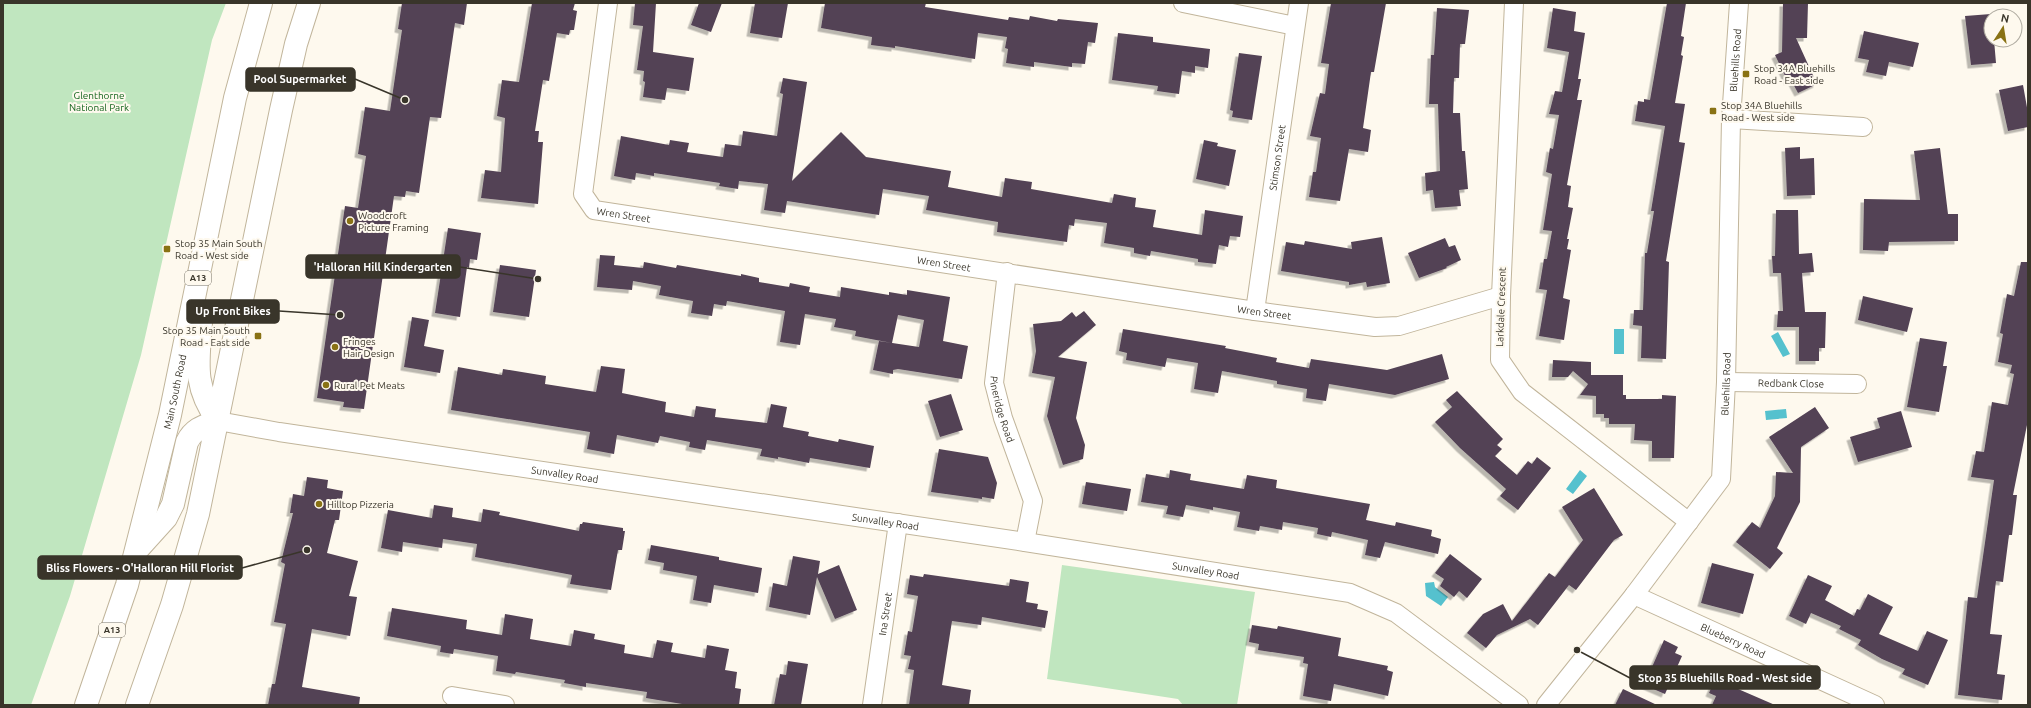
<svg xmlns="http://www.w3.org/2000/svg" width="2031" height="708" font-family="Ubuntu,sans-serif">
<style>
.green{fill:#c0e6bf}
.water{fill:#55c1ce}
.building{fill:#534255;filter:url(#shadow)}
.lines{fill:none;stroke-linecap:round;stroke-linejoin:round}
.minor-casing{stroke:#c1b59b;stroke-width:20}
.trunk-casing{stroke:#c1b59b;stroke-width:24}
.minor{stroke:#fff;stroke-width:18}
.trunk{stroke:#fff;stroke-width:22}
.poi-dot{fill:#897214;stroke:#fef9ee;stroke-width:1.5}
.labels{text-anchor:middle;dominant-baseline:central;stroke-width:4;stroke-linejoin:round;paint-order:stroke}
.shield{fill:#fef9ee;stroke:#747065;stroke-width:1}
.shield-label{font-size:9px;font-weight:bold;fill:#39352a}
.street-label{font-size:10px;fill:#39352a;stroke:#fef9ee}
.poi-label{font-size:10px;fill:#39352a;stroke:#fef9ee;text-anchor:start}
.park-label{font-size:10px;fill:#14651d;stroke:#fef9ee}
.leader{fill:none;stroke:#39352a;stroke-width:1.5}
.callout-dot{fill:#39352a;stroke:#fef9ee;stroke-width:1.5}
.callout{fill:#39352a;stroke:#39352a;stroke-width:1.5}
.callout-label{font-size:11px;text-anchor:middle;font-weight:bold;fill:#fff}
</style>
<defs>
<filter id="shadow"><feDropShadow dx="-3.5" dy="3.5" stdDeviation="0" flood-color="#0004"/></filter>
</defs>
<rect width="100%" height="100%" fill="#fef9ee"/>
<path class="green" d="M3,3H226L212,40L141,355L70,596L31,705H3Z
M1062,565L1255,592L1237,705H1183L1178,699L1047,679Z"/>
<path class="water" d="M1614,329H1624V354H1614Z
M1778,332L1790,354L1783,357L1771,336Z
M1786,409L1787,418L1766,420L1765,411Z
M1580,470L1587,476L1573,494L1566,489Z
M1434,582L1435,587L1448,597L1441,606L1426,596L1425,583Z"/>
<path class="building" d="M402,3H467L464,25L455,23L441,118L430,117L419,193L406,191L405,197L394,196L364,409L343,407L344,402L317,398L345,206L358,208L366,156L358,154L365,107L390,111L402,30L398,29Z
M532,3H575L573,10L577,11L574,30H570L569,35L557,33L549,81L543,80L535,131H539L538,142H543L538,204L481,198L485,170L501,172L505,118L497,116L502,80L519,82Z
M635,3H656L653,52L694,58L689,91L667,88L665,100L643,97L645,82L643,81L644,71L637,70L643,26L633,25Z
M699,3H722L711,32L691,25Z
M755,3H788L782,38L750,33Z
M825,3H926L925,7L1008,20L1009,17L1029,20L1030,16L1057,21L1058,19L1098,23L1095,43L1088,42L1085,64L1072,63V67L1034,62V67L1006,63L1008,49L1005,48L1007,37L978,33L975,59L895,46V48L871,45L872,37L821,28Z
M1331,3H1386L1374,72H1371L1363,128L1371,130L1368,152L1349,149L1340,201L1309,197L1313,172H1316L1321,138L1310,136L1320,93L1325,94L1329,64L1321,63Z
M1667,3H1686L1681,36L1684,37L1681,55L1683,56L1675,103L1685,104L1679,142L1685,143L1666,261L1669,262L1666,359L1641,358L1642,326L1633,325L1634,310H1643L1645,253H1647L1654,211H1651L1665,126L1635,121L1638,101L1644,102V99L1650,100Z
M1783,3H1808L1807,38H1796L1817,84L1798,93L1791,80L1788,82L1775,55L1782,52Z
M1437,8L1469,10L1465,44H1460L1459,78H1454L1453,113H1460L1462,151H1465L1468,189L1459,190L1461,206L1435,208L1433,190L1426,191L1425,173L1440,171L1438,104H1429L1431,55H1434Z
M1553,8L1576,12L1574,31L1585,33L1578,79H1581L1577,100H1582L1567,185L1571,186L1568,207L1573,208L1567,239H1569L1567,249L1571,250L1563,298L1570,300L1564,340L1539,336L1547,290L1539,289L1544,259H1547L1552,231L1543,230L1552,174L1546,172L1550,148L1553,149L1559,115L1549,114L1555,91L1562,92L1569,52L1547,48Z
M1991,14V40H1994L1996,63L1971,65L1965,16Z
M1864,31L1919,43L1913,67L1889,62L1886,76L1866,72L1869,60L1858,58Z
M1118,33L1153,37V42L1210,49L1208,68L1195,66V73L1182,71L1179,94L1157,91L1158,86L1112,80Z
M1239,53L1262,56L1252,120L1232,117L1233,111L1230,110Z
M783,78L807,82L792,181L841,132L866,157L951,171L948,187L1002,197L1005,178L1032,182L1031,189L1112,203L1114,194L1136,198L1135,207L1156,210L1153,227L1202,235L1205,210L1243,216L1240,237L1230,236L1228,247L1219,245L1216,264L1198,262V259L1151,251L1150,256L1134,253V248L1104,243L1107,223L1075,219L1074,226L1069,225L1067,242L997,232L998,222L926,210L929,196L883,189L879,215L787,201L785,213L764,210L768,184L739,181L738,189L719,186L720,183L654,173V176L636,173L635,180L614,176L621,136L669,145L670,140L689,143L687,152L723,157L725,144L741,146L743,131L777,136L783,94L780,93Z
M2023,85L2028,113V127L2008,131L1999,90Z
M1204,140L1218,143L1217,146L1236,150L1229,186L1196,179Z
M1800,147V159L1814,158L1815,195L1787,196L1785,148Z
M1940,148L1948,214H1958V241L1889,242L1888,251L1863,250L1864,199L1920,200L1914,151Z
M1776,210H1798L1799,254L1812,253L1814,272L1802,273L1805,312H1826L1825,348H1819V361H1799V327H1777L1778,311H1783L1781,273H1773L1772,256H1775Z
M448,228L481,233L477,260L470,259L469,268L467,267L460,317L435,313Z
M1382,237L1390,283L1367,287L1366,282L1349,285V282L1281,271L1286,242L1304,245L1305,241L1352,249L1351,242Z
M1445,238L1449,247L1455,245L1461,260L1446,267L1447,268L1419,278L1408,253Z
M600,255L615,256L614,265L643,268L644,262L676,268L677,265L741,276V274L759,278V282L789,287L790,283L810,287L809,292L840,297L841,287L889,295V292L907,295V290L950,297L943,341L968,346L962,379L898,369L893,370V374L873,370L879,341L919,347L924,320L898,315L892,343L855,336L856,331L834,327L836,319L805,314L800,345L780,342L785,311L727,301L726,306L714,304L712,316L691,313L693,301L659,295L661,286L633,281L632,290L597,287Z
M2021,262H2028V420L2013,495H2017L2012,535H2009L2003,582L1996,581L1990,634L2002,635L1997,674L2005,675L2002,700L1958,695L1968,597L1977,598L1994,480L1971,477L1976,451L1984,452L1992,402L2008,405L2014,374L2010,373L2012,365L1998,362L2003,334L2000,333L2007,294L2014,296Z
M500,265L536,270L529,317L493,312Z
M1863,296L1913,308L1907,332L1858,320Z
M1084,311L1096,325L1058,357L1087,362L1076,418L1085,445L1083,459L1063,465L1047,416L1055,377L1032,373L1036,351L1033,324L1061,321L1072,312L1076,317Z
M412,317L429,320L424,346L444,350L440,373L404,367Z
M1123,329L1226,346L1225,348L1277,358L1276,362L1309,368L1311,359L1387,370L1442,354L1449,379L1395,395L1329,384L1326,401L1306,398L1307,389L1277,384V381L1222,371L1218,393L1194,389L1198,363L1167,358L1165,367L1126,360L1127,353L1119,351Z
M1920,338L1947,342L1943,366H1947L1939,412L1907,407Z
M1553,360L1591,362V375H1623V395H1626V399H1662V395L1676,396L1674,458H1652V441L1634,440L1635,424H1609V418H1604V414H1596V396L1580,395L1588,384L1573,371L1568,377H1552Z
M601,366L625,369L622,393L666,402L665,412L694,417L696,406L716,409L715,417L767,423L771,404L787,407L783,427L809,432L808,436L838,442L839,439L874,446L870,468L810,458L809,463L778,457V459L760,456L762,449L707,440L705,450L689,447L690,442L660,436L658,443L617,435L614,454L587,449L590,432L451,410L458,367L502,375L503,369L546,376L545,384L596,392Z
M1457,391L1503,439L1497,445L1502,449L1495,456L1517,475L1528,461L1532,464L1537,457L1551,468L1518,510L1500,496L1506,489L1460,448L1435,422L1452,407L1446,400Z
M951,394L963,430L940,437L928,401Z
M1815,407L1829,428L1801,447L1800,502L1777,548L1783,553L1770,569L1736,542L1752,522L1760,528L1775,496L1776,472L1793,473L1769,437Z
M1901,411L1912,447L1858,462L1850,437L1880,428L1877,418Z
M939,449L988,457L997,483L994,499L982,497V499L931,492Z
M1170,470L1191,474L1190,480L1244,489L1247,475L1277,480L1276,488L1370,504L1366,520L1395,526L1396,522L1432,530L1431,536L1441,539L1438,554L1385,542L1380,558L1365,555L1368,540L1332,532L1331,537L1317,534L1318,528L1283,522L1282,530L1260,526L1259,531L1237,527L1240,512L1213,507V510L1186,505L1183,517L1166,514L1168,506L1141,502L1146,474L1169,478Z
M307,477L328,480L327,488L343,491L339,520H335L327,553L358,561L349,596L357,597L350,636L312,629L302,687L360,697L359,705H268L272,684H275L286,624L274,622L285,564L281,562L293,513H290L293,494L304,496Z
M1086,482L1131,489L1127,511L1082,504Z
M1594,488L1623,535L1614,540L1576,590L1569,585L1538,625L1530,619L1497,635L1486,648L1467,633L1483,614L1503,604L1512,621L1549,573L1555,577L1583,540L1562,507Z
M434,505L453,508L452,517L481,522L483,509L500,512L499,515L579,531L580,524H582L583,522L623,528V531H625L622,550H618L611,590L570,584L572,575L475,557L477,544L443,539L442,548L403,542L402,552L381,548L388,510L432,518Z
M651,545L719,557V560L762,568L758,593L714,585L711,603L693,600L697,576L663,570L664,563L648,560Z
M1450,554L1482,579L1467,598L1459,591L1454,597L1440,586L1444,579L1435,573Z
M793,556L820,561L818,574L839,565L857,610L835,619L817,577L810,615L769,607L773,583L787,586Z
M1712,563L1754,574L1743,614L1701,603Z
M924,574L1009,586L1010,579L1029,582L1026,602L1038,604L1037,609L1048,611L1045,628L982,617L981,625L952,621L942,685L971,690L969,705H909L914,670L908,669L911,656L904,655L908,631L912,632L918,596L907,594L910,575L923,577Z
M1808,575L1832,586L1825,600L1854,616L1857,609L1860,610L1868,594L1893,607L1879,634L1918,651L1927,631L1948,640L1928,685L1902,674L1905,669L1882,659L1858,645L1861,640L1839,629L1841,626L1811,613L1806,624L1789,616Z
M392,608L467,620L466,629L502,635L505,614L533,619L530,639L571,646L574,630L595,634L594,639L625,645L624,653L653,658L657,640L673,643L671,652L705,658L707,645L729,649L725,670L737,672L735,688L741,689L739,705H688L646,698L647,692L586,683V687L564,683L565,680L516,672L515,674L496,671L498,656L454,649L453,654L440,652L441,646L387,636Z
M1252,625L1277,629L1278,626L1341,638L1338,656L1388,666L1387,670L1393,672L1388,696L1334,684L1331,701L1303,696L1308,664L1303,663L1304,657L1258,650L1259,644L1249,642Z
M1664,640L1678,647L1675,653L1682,656L1665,694L1644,685Z
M788,661L808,664L801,705H774L780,674L786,675Z
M1715,679L1775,705H1712L1716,696L1709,693Z
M1623,689L1657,705H1615Z"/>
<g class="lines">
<defs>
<g id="minor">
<path id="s1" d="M608,3L583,194L594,210L1255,311L1375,327L1399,326L1501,296"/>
<path d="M1183,3L1295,26"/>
<path d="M1514,3L1501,296L1500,360L1522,392L1689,522"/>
<path d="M1731,119L1863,127"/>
<path id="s2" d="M1007,272L994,383L1003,418L1033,501L1025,542"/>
<path id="s3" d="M1255,311L1299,3"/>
<path id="s4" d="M1726,382L1857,384"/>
<path id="s5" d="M218,421L279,432L1025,542L1350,593L1396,613L1519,705"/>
<path id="s6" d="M1634,595L1875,705"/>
<path d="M452,696L505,705"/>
<path id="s7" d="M872,705L898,523"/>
<path id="s8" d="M1546,705L1634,595L1721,479L1726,382L1731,119L1739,3"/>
</g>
<g id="trunk">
<path d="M201,323C198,364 193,386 218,421"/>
<path d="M138,549L166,518L173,504L187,442C194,428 204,426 218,421"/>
<path id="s9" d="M86,705L127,585L170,415L235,98L261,3"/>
<path d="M137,705L172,605L198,514L281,110L296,44L309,3"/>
</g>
</defs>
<use href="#minor" class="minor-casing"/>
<use href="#trunk" class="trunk-casing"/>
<use href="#minor" class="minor"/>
<use href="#trunk" class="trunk"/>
</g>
<g class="poi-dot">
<rect x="1742" y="70" width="8" height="8" rx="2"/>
<rect x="1709" y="107" width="8" height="8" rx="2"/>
<circle cx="350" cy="221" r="4"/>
<rect x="163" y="245" width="8" height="8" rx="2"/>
<rect x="254" y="332" width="8" height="8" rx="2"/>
<circle cx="335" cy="347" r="4"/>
<circle cx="326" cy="385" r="4"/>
<circle cx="319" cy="504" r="4"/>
</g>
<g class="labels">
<g class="shield">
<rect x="185" y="271" width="26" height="14" rx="3"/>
<rect x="99" y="623" width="26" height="14" rx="3"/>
</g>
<g class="shield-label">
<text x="198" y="278">A13</text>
<text x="112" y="630">A13</text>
</g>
<g class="street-label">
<text stroke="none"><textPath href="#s8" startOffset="705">Bluehills Road</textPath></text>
<text stroke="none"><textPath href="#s3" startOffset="155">Stimson Street</textPath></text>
<text stroke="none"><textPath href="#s1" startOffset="242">Wren Street</textPath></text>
<text stroke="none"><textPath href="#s1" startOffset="566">Wren Street</textPath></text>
<text transform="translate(1501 307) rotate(-88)">Larkdale Crescent</text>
<text stroke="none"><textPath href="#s1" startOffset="890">Wren Street</textPath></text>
<text stroke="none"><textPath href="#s4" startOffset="65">Redbank Close</textPath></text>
<text stroke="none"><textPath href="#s8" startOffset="381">Bluehills Road</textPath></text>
<text stroke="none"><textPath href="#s9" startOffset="326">Main South Road</textPath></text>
<text stroke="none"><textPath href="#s2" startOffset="139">Pineridge Road</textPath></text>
<text stroke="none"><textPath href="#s5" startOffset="351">Sunvalley Road</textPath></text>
<text stroke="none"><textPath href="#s5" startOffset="675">Sunvalley Road</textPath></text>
<text stroke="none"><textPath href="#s5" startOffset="999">Sunvalley Road</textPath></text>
<text stroke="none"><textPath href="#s7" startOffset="92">Ina Street</textPath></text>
<text stroke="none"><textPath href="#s6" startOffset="109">Blueberry Road</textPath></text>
</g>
<g class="poi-label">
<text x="1754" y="68">Stop 34A Bluehills<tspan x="1754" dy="12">Road - East side</tspan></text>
<text x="1721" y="105">Stop 34A Bluehills<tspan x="1721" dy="12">Road - West side</tspan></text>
<text x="358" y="215">Woodcroft<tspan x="358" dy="12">Picture Framing</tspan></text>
<text x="175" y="243">Stop 35 Main South<tspan x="175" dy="12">Road - West side</tspan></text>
<text x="250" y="330" text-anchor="end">Stop 35 Main South<tspan x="250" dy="12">Road - East side</tspan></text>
<text x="343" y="341">Fringes<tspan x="343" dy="12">Hair Design</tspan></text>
<text x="334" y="385">Rural Pet Meats</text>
<text x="327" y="504">Hilltop Pizzeria</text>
</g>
<g class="park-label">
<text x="99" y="95">Glenthorne<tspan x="99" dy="12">National Park</tspan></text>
</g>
</g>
<path class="leader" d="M405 100L355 79M538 279L460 267M340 315L279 311M307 550L242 568M1577 650L1630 678"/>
<g class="callout-dot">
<circle cx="405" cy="100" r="4"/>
<circle cx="538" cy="279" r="4"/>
<circle cx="340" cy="315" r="4"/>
<circle cx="307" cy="550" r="4"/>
<circle cx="1577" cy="650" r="4"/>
</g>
<g class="callout">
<rect x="246" y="68" width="109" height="23" rx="4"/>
<rect x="306" y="255" width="154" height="23" rx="4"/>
<rect x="187" y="300" width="92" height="23" rx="4"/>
<rect x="38" y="556" width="204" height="23" rx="4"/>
<rect x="1630" y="666" width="190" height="23" rx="4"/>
</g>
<g class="callout-label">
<text x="300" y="83">Pool Supermarket</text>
<text x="383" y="271">'Halloran Hill Kindergarten</text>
<text x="233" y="315">Up Front Bikes</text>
<text x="140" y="572">Bliss Flowers - O'Halloran Hill Florist</text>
<text x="1725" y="682">Stop 35 Bluehills Road - West side</text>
</g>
<rect width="2031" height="708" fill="none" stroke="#39352a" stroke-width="8"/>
<g transform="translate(2003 28) rotate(12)"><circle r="19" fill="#fef9ee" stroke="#afaba0"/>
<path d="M0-3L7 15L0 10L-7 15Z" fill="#897214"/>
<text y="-6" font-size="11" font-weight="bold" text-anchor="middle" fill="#39352a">N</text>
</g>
</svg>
